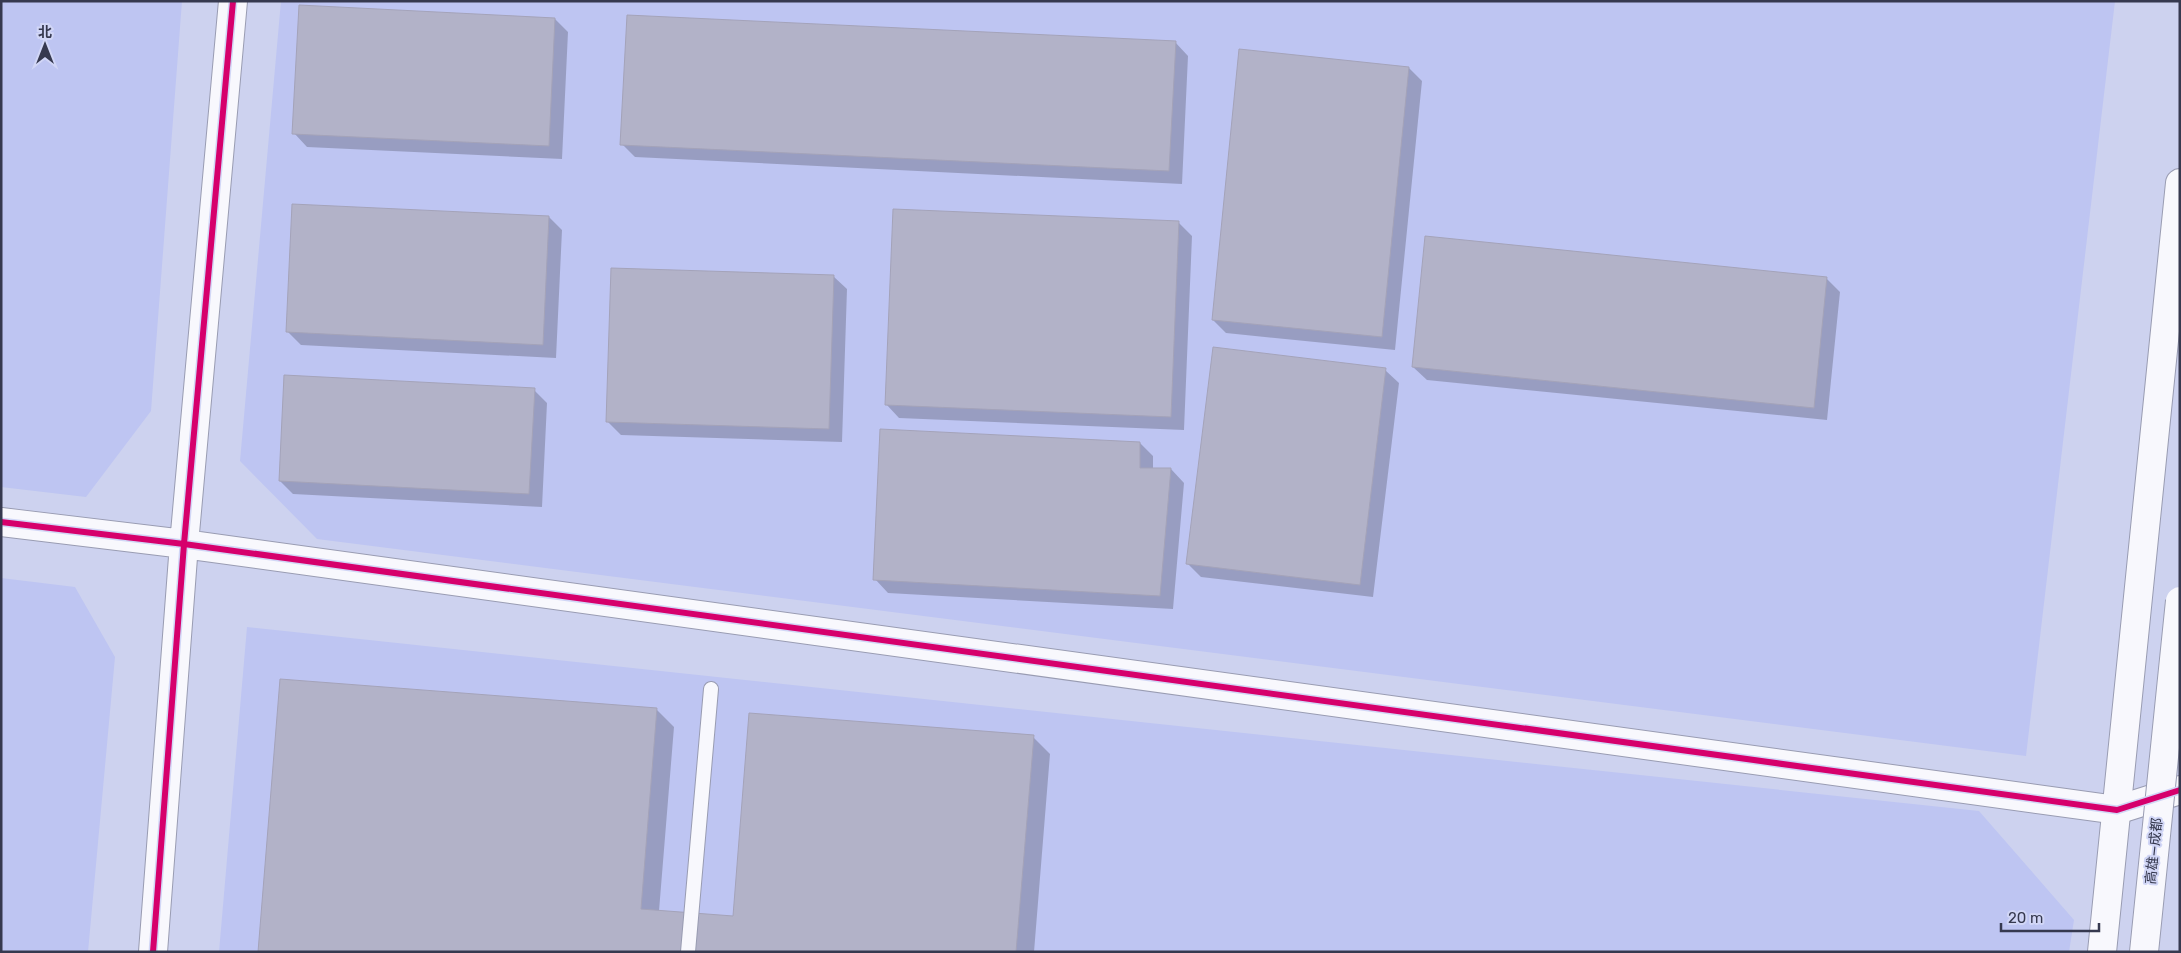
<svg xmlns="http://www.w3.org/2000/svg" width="2181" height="953" font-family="Rubik,'Noto Sans SC',sans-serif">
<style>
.built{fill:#bec5f2}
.shadow{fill:#0003}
.building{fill:#b2b2c8;stroke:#a4a3b9}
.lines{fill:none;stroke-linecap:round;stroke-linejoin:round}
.lane-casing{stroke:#999cb2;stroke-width:16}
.street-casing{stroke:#999cb2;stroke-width:30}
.secondary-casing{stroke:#999cb2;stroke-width:30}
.lane{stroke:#f8f8fd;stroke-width:14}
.street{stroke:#f8f8fd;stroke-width:28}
.secondary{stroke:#f8f8fd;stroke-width:28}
.highway-bridge-casing{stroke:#999cb2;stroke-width:30;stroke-linecap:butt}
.highway-bridge{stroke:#f8f8fd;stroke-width:28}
.cycleway-casing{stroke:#d1d6f6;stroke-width:9}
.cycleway{stroke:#d6006c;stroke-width:6}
.labels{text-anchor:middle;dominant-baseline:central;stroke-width:4;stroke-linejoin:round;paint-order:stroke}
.street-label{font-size:14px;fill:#36394f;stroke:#d1d6f6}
</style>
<rect width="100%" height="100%" fill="#cdd2ef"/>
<path class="built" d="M1,1H182L151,411L86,497L1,487Z
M281,1H2115L2026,756L317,539L240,461Z
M1,578L75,587L115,657L88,952H1Z
M247,627L1979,811L2074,920L2069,952H219Z"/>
<path class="shadow" d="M555,19L568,32L562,159L307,147L294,133Z
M1175,42L1188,56L1182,184L635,157L622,144Z
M1409,68L1422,81L1395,350L1226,333L1213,320Z
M549,217L562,230L556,358L301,345L288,332Z
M1178,222L1192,236L1184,430L899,418L886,404Z
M833,276L847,289L842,442L621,435L608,422Z
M1826,278L1840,292L1827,420L1427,380L1413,367Z
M1385,370L1399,383L1373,597L1201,577L1188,564Z
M534,390L547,403L542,507L293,494L280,481Z
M1140,443L1153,456V469H1171L1184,483L1173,609L888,593L875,579Z
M657,710L674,727L659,911L734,917L1033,737L1050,754L1034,952H259Z"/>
<path class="building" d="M299,5L555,18L549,146L292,134Z
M627,15L1176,41L1169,171L620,145Z
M1239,49L1409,67L1382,337L1212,320Z
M292,204L549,216L543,345L286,332Z
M893,209L1179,221L1171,417L885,405Z
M1425,236L1827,277L1814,408L1412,367Z
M611,268L834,275L829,429L606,422Z
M1213,347L1386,368L1360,585L1186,564Z
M284,375L535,388L529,494L279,481Z
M880,429L1140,442V468H1171L1160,596L873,580Z
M280,679L657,708L641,909L733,916L749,713L1034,735L1016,952H258Z"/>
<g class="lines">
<defs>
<path id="lane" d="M688,952L711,689"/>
<path id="street" d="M1,522L184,544L2117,810L2180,790
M153,952L184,544L233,1"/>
<path id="secondary" d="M2102,952L2180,183"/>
</defs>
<use href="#lane" class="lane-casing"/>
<use href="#street" class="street-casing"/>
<use href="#secondary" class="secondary-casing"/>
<use href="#lane" class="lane"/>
<use href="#street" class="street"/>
<use href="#secondary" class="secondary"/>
<defs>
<path id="highway-bridge" d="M2144,952L2180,601"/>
</defs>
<use href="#highway-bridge" class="highway-bridge-casing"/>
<use href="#highway-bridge" class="highway-bridge"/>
<defs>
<path id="cycleway" d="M1,522L184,544L2117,810L2180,790
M153,952L184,544L233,1"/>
</defs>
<use href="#cycleway" class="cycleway-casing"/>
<use href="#cycleway" class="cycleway"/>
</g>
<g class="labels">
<g class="street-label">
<text transform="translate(2154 851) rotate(-84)">高雄—成都</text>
</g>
</g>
<rect width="2181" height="953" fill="none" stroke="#36394f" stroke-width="5"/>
<g transform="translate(45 45)" stroke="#d1d6f6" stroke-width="4" paint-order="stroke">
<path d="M0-4L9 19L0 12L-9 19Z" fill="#36394f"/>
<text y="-8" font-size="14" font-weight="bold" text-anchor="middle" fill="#36394f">北</text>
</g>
<path d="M2001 923v8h98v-8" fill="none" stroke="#36394f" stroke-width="2.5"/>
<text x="2008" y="923" font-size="15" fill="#36394f" stroke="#d1d6f6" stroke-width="4" paint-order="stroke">20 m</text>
</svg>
